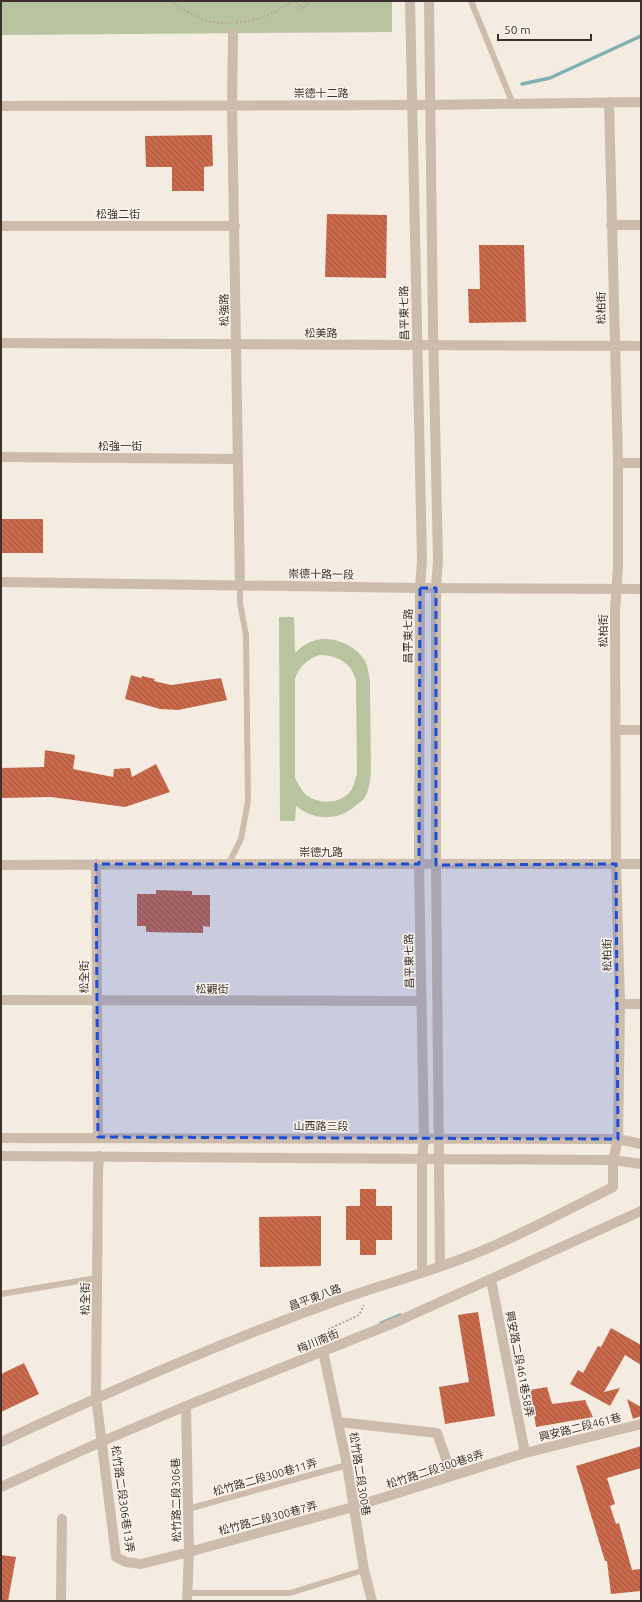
<svg xmlns="http://www.w3.org/2000/svg" width="642" height="1602" font-family="Ubuntu,'Noto Sans TC',sans-serif">
<style>
.green{fill:#b8c4a0;fill-rule:evenodd}
.lines{fill:none;stroke-linecap:round;stroke-linejoin:round}
.stream{stroke:#7fb0b2;stroke-width:3.5}
.building{fill:url(#building-back-hatch)}
.path{stroke:#b9a596;stroke-width:2;stroke-dasharray:2 2;stroke-linecap:butt}
.service{stroke:#cdbbac;stroke-width:6}
.minor{stroke:#cdbbac;stroke-width:10}
.tertiary{stroke:#cdbbac;stroke-width:10}
.marked{fill:#1d4ed8;fill-opacity:0.2;stroke:#1d4ed8;stroke-width:3;stroke-dasharray:8 5;stroke-linejoin:round}
.labels{text-anchor:middle;dominant-baseline:central;stroke-width:3;stroke-linejoin:round;paint-order:stroke}
.street-label{font-size:11px;fill:#3b302b;stroke:#fbf5ee}
</style>
<defs>
<pattern id="building-back-hatch" width="6" height="6" patternUnits="userSpaceOnUse"><rect width="6" height="6" fill="#c8694b"/><path d="M-1 5l2 2M0 0l6 6M5-1l2 2" fill="none" stroke="#a4573f"/></pattern>
</defs>
<rect width="100%" height="100%" fill="#f4ebe1"/>
<path class="green" d="M1,1H392V32L1,35Z
M279,617H294L295,653C301,647 308,642 316,640C333,636 356,645 365,661C368,667 369,675 370,682L371,774C370,781 369,789 366,795C364,800 359,803 355,806C337,822 313,820 296,806L295,821H280ZM319,655C337,655 353,663 356,682L357,774C355,779 354,785 352,789C342,805 318,805 305,794C301,790 298,783 295,778V679C299,666 307,660 319,655Z"/>
<g class="lines">
<path class="stream" d="M522,84L550,78L641,36
M381,1323L400,1315"/>
</g>
<path class="building" d="M212,135L213,166L204,167V191H172V167H146L145,136Z
M327,214L387,215L386,278L325,277Z
M479,245H524L526,322L469,323L468,289H480Z
M1,519H43V553H1Z
M131,675L141,678L142,676L155,679L154,681L171,685L221,678L227,700L178,710L160,709L125,699Z
M45,750L75,755L73,769L113,777L114,769L130,768L132,777L156,764L170,792L125,807L51,797L1,798V768L44,767Z
M156,890L192,891V895H210V927L203,926V933L146,932V926H137V894H156Z
M360,1189H376V1206H392V1240H376V1255H360V1240H346V1206H360Z
M321,1216V1266L260,1267L259,1217Z
M478,1312L495,1416L445,1424L439,1387L469,1382L458,1315Z
M611,1328L641,1345V1365L625,1355L604,1392L620,1388L610,1406L570,1384L578,1370L583,1373L598,1346L601,1347Z
M24,1363L39,1394L1,1412V1374Z
M547,1387L552,1404L585,1400L593,1417L536,1427L530,1390Z
M627,1399L641,1407V1416L633,1419Z
M641,1446V1468L607,1478L615,1504L610,1506L616,1524L619,1523L632,1570L641,1569V1591L611,1594L607,1561H605L576,1466Z
M1,1555L16,1557L8,1601H1Z"/>
<g class="lines">
<path class="path" d="M170,1C189,13 206,25 230,23
M296,1L302,9L311,1
M236,23C257,21 276,13 292,1
M330,1334L329,1329L359,1315L364,1305"/>
<path class="service" d="M471,1L513,104
M229,863L241,839L248,801L246,635L240,603V585
M1,1294L97,1278
M188,1509L347,1465
M188,1593H290L364,1570"/>
<path class="minor" d="M233,34L232,106L240,585
M1,106L429,105L641,102
M611,225H641
M1,226H235
M1,343L641,346
M1,457L238,459
M618,463H641
M1,582L420,588L641,589
M616,730H641
M96,864L98,1137
M1,865C214,863 428,864 641,864
M1,1000L422,1001
M620,1004H641
M99,1156L98,1172L96,1397L116,1557L126,1562L141,1564L189,1552L353,1507L525,1453L641,1424
M491,1280L525,1453
M323,1351L347,1465L364,1570L372,1601
M186,1406L189,1552L187,1601
M339,1422L437,1433L452,1476
M1,1442C110,1391 220,1343 333,1302C386,1283 442,1269 493,1246C534,1228 573,1207 613,1187V1160L618,1139L620,1004L616,864L615,611L618,567V463L609,102
M1,1487L103,1441L186,1406L396,1322L641,1211
M61,1601L62,1519"/>
<path class="tertiary" d="M410,1L422,561L420,588L419,864L424,1138L422,1159V1272
M429,1L433,328L438,561L436,588V865L440,1266
M1,1138L602,1139H618L641,1144
M1,1156L602,1160H613L641,1164"/>
</g>
<path class="marked" d="M420,588H436V865L616,864L618,1139L98,1137L96,864H419Z"/>
<g class="labels">
<g class="street-label">
<text x="321" y="93">崇德十二路</text>
<text x="118" y="214">松強二街</text>
<text transform="translate(601 308) rotate(-91)">松柏街</text>
<text transform="translate(224 310) rotate(-91)">松強路</text>
<text transform="translate(404 313) rotate(-91)">昌平東七路</text>
<text x="321" y="333">松美路</text>
<text x="120" y="446">松強一街</text>
<text transform="translate(321 574) rotate(1)">崇德十路一段</text>
<text transform="translate(603 631) rotate(-90)">松柏街</text>
<text transform="translate(408 636) rotate(-90)">昌平東七路</text>
<text x="321" y="852">崇德九路</text>
<text transform="translate(607 955) rotate(-91)">松柏街</text>
<text transform="translate(409 961) rotate(-91)">昌平東七路</text>
<text transform="translate(84 977) rotate(-90)">松全街</text>
<text x="212" y="989">松觀街</text>
<text x="321" y="1126">山西路三段</text>
<text transform="translate(315 1297) rotate(-20)">昌平東八路</text>
<text transform="translate(85 1299) rotate(-90)">松全街</text>
<text transform="translate(318 1341) rotate(-22)">梅川南街</text>
<text transform="translate(520 1364) rotate(79)">興安路二段461巷58弄</text>
<text transform="translate(580 1427) rotate(-14)">興安路二段461巷</text>
<text transform="translate(435 1469) rotate(-18)">松竹路二段300巷8弄</text>
<text transform="translate(360 1474) rotate(81)">松竹路二段300巷</text>
<text transform="translate(265 1477) rotate(-16)">松竹路二段300巷11弄</text>
<text transform="translate(123 1499) rotate(82)">松竹路二段306巷13弄</text>
<text transform="translate(176 1500) rotate(-91)">松竹路二段306巷</text>
<text transform="translate(268 1518) rotate(-15)">松竹路二段300巷7弄</text>
</g>
</g>
<rect width="642" height="1602" fill="none" stroke="#3b302b" stroke-width="4"/>
<path d="M498 34v6h93v-6" fill="none" stroke="#3b302b" stroke-width="2"/>
<text x="504" y="34" font-size="12" fill="#3b302b" stroke="#fbf5ee" stroke-width="3" paint-order="stroke">50 m</text>
</svg>
